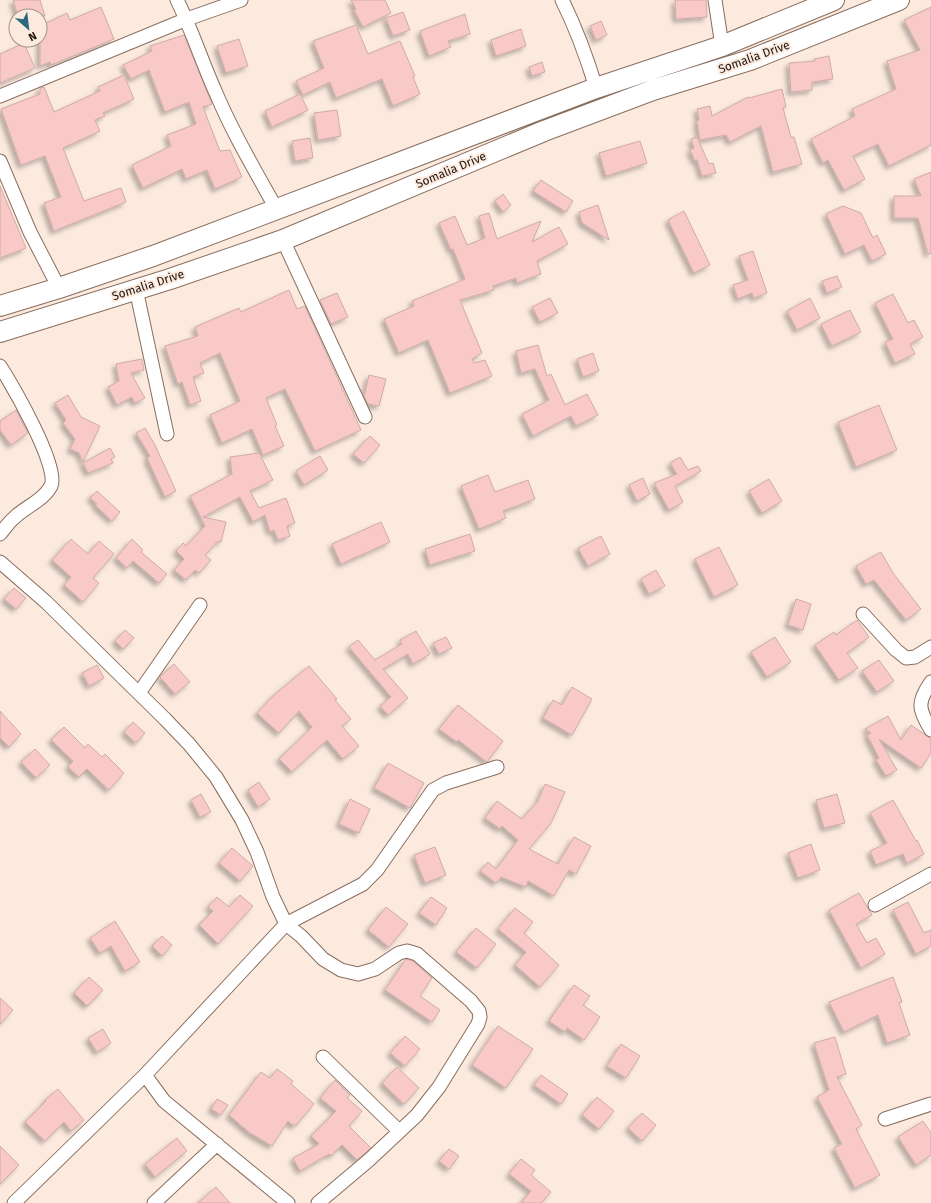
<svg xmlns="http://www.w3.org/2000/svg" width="931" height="1203" font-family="'Fira Sans',sans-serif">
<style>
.building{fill:#f8c9c6;stroke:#ceaba9;filter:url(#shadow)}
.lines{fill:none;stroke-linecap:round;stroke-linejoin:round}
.street-casing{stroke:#896e5e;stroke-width:15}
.primary-casing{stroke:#896e5e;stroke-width:22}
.street{stroke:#fff;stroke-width:13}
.primary{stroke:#fff;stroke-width:20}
.labels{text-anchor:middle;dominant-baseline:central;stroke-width:4;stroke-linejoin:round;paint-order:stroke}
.street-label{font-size:12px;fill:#1e140e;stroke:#fceadf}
</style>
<defs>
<filter id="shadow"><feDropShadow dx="-3.5" dy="3.5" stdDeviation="2" flood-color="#0004"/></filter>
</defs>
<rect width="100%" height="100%" fill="#fceadf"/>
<path class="building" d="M13,0H40L45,16H18Z
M351,0H385L391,13L363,27L354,10L356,9Z
M675,0H706L707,17L676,19Z
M101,7L114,39L51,65L50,62L40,66V26L67,13L70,20Z
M931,7V145L889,166L878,144L853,156L865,179L844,190L828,160L823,163L811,139L855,116L852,109L896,89L887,61L920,50L904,20Z
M403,12L410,30L393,36L386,18Z
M465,14L470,34L448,41L451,47L429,56L420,31Z
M601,21L607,35L596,40L590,26Z
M356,25L368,54L400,41L415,76L413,77L420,94L393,106L382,79L336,98L330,82L303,95L296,81L324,68L313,41Z
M521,29L526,46L496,56L491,40Z
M184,35L212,104L203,107L220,151L230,150L242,177L215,189L207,170L186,179L182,169L143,188L132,165L171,146L167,135L196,124L189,102L165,112L149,70L131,79L123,65L152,51L150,46Z
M239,39L248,66L226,73L217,46Z
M24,43L35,68L0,83V54Z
M829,56L833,79L812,82V90L791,92L789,63L815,61L814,59Z
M542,62L545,72L532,76L529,67Z
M124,75L134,99L103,113L105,116L95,120L100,131L63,148L84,201L121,188L126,202L54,231L44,203L61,197L45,156L21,165L1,109L40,94V88L44,87L54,112L100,91L98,87Z
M782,89L786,107L783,108L791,137H794L802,164L773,172L761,126L730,142L726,135L700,140L697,121L699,120L697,109L710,106L712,116L748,97L749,98Z
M300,94L308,110L272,127L265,111Z
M337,110L341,136L318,140L314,113Z
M697,137L709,164L713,163L716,173L702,176L697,160L695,161L690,150L694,148L691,139Z
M310,138L313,158L295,161L292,141Z
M640,141L647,163L606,176L599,153Z
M931,172V253L928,254L918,218H894V196H921L914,179Z
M541,180L573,201L566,212L533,191Z
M0,186L26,248L0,258Z
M503,194L511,205L503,212L495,201Z
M598,205L609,240L582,223L579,212Z
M843,206L861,213L873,238L877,235L886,254L872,261L864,245L845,254L826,214Z
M684,211L710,265L694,273L668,220Z
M489,213L497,239L541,221L532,242L559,227L568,244L537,261L541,274L517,283L516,278L493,286L494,290L460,300L482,353L472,359L474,363L485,360L492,376L450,393L428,340L399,353L384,319L414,306L412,301L465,279L453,249L451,250L439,223L455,216L467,245L485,238L479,216Z
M753,251L767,293L754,298L752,293L738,299L733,285L748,280L739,256Z
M837,276L842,287L827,293L822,281Z
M289,290L297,309L305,306L361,430L315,451L285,389L266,398L277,425L275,426L284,446L263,455L252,429L222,443L210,415L240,401L220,353L200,363L204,373L193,377L201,401L190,405L182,382L178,384L165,346L198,336L195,327L239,308L241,312Z
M337,293L348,317L331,324L320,300Z
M893,294L908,323L914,320L923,337L910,344L915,354L895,363L885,342L893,339L875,303Z
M550,298L558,313L540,322L532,307Z
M810,298L820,318L797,330L787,311Z
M850,310L861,332L832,346L821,324Z
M538,345L547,376L551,374L565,405L587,394L598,415L576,426L571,416L533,436L522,414L549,400L535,369L521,373L516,351Z
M593,353L599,371L583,377L577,359Z
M142,359L144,370L131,373L145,398L135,403L132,397L117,405L108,387L119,381L116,364Z
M369,375L386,379L379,406L368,404L364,396Z
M68,395L81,417L100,426L83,462L79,453L70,449L75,439L63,423L66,420L55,403Z
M879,405L897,450L856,467L838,422Z
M16,410L28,433L11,445L0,430V421Z
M145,428L155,445L176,491L165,497L147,458L150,456L136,433Z
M370,436L380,445L364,463L353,454Z
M110,448L115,457L111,459L113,463L88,473L83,463Z
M259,453L273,480L250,491L259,508L286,498L295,523L287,526L290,536L278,540L274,530L270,532L265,515L253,522L240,497L203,517L226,522L221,542L218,541L205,555L211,560L199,573L195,570L186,580L174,570L184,559L176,551L183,543L186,546L205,526L190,496L232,474L230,457Z
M320,456L328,470L304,485L296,471Z
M680,457L688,470L698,466L701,471L675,486L683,502L669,510L654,483L677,474L670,463Z
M488,475L495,492L528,480L535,499L503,511L506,518L479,529L461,486Z
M643,478L650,494L637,501L629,485Z
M769,479L782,501L762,513L749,491Z
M97,491L120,512L112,521L95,505L97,504L90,498Z
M381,522L390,542L341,564L332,544Z
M470,534L475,551L430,565L425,549Z
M601,536L610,554L588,566L578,548Z
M71,539L88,554L99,541L114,554L93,578L99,583L83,602L64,585L71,577L52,560Z
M132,539L143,550L141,552L167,574L159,583L133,561L127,568L116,558Z
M719,547L738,585L714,597L695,559Z
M881,552L893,573L921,609L906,620L874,580L866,584L856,566Z
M656,570L665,586L649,594L641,579Z
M14,588L26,598L16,609L4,599Z
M796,599L811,604L803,630L788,625Z
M857,620L869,637L847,653L858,668L839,680L815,645L834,632L836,635Z
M125,630L134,638L123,649L115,641Z
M416,631L430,654L413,664L408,654L383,669L408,698L388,715L380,706L391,697L349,647L358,640L375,660L402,644L400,640Z
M446,637L452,648L439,654L433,643Z
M775,637L791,662L767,677L751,652Z
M879,660L894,681L877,692L862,671Z
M174,664L190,682L175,694L160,677Z
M97,665L104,678L89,686L82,673Z
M309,666L337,699L335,700L351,719L342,726L359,746L343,759L327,740L292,772L279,759L312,727L299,711L279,733L257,713L274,695Z
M572,687L592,699L572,735L543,718L553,700L562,705Z
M458,705L503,741L487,762L458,740L457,742L439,729Z
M0,711L21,734L9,747L0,738Z
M888,716L901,740L911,725L931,739V753L921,768L879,739L897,770L886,776L876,760L879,758L867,735L871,733L865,729Z
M133,722L145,733L136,743L124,732Z
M64,727L85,748L88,744L102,757L105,754L124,773L109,790L87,769L79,777L68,767L73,761L51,740Z
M35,749L50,765L36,778L21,762Z
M388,763L424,783L410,808L374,788Z
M259,782L270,799L258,807L248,790Z
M545,784L565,792L551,823L529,849L558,864L574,837L591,846L576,874L569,870L554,896L528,881L526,887L501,877L496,883L480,871L488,862L496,869L518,840L502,826L500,829L485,818L497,801L522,819L538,801Z
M201,794L211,812L200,817L191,800Z
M837,794L845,823L824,828L816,800Z
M350,799L370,809L359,833L339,824Z
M893,800L916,841L917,840L924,854L907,863L903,854L876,865L870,851L887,843L870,813Z
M811,844L820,870L798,878L788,853Z
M435,847L446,875L425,883L414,855Z
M232,848L253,866L240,881L219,863Z
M859,893L872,915L856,924L867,943L876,938L885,954L861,968L829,910Z
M240,895L253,906L218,944L199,925L213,911L208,907L217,897L229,907Z
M431,897L447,908L436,925L419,913Z
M908,902L924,933L931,930V946L916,954L893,910Z
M386,907L408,924L389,947L368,930Z
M515,908L533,922L524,933L559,965L540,987L515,965L526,952L498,929Z
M115,921L140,962L125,971L111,946L100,953L90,938Z
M476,928L496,944L477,968L456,952Z
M162,936L172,945L162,956L152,946Z
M406,959L413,961L432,978L420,996L440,1010L432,1022L385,990Z
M89,977L103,990L87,1006L74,993Z
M893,977L902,1002L899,1003L910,1035L887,1043L878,1015L844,1032L829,1002Z
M574,985L590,996L583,1005L600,1017L584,1040L567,1028L565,1032L549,1021Z
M0,998L13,1010L0,1024Z
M498,1026L533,1049L506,1088L472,1065Z
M103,1029L111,1043L97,1052L88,1038Z
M405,1036L420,1049L405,1066L390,1053Z
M835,1037L846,1074L837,1077L862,1125L856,1129L880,1175L855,1188L834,1148L842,1144L817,1097L829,1090L814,1043Z
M621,1044L640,1056L626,1078L607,1066Z
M397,1067L419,1088L404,1104L382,1083Z
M277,1069L293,1081L291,1084L314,1104L296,1125H292L288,1121L272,1146L250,1133L229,1115L261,1072L270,1078Z
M541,1075L568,1094L561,1104L534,1085Z
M335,1080L350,1095L347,1098L362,1111L349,1126L371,1148L357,1160L342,1145L331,1156L329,1154L300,1171L293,1158L319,1144L311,1136L336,1111L320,1098Z
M58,1089L84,1120L71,1131L64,1122L45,1141L25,1122L46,1101L45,1100Z
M597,1097L614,1111L599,1129L582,1115Z
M217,1099L228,1105L221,1115L211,1109Z
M642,1113L656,1125L642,1141L628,1128Z
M923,1121L931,1133V1155L916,1165L898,1137Z
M177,1138L187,1151L155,1177L145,1164Z
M0,1146L19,1165L0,1184Z
M449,1149L459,1156L449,1169L439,1161Z
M521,1159L535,1170L531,1175L551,1192L541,1203H521L531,1191L509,1174Z
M216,1187L230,1203H198Z"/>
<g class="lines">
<defs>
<path id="street" d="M177,0C192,30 202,62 216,93C233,134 256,172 277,210
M562,0C576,28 587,58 596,88
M715,0L722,46
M0,96L187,19L241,0
M0,161L30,232L59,288
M283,240L365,417
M136,289L167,434
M0,366C12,385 60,467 51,486C43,501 26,506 14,518C9,522 5,528 0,534
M0,562L46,602L165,719L189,744L216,777L242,820L257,852L273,897L286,924L301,936L323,959L341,970L358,974L375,969L399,953L407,951L417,954L471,1001L479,1011L480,1017L478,1024L439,1087L417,1115L369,1160L318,1203
M863,614L896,650L906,658L915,657L931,647
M931,682C917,702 918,709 931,730
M139,693L200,605
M875,905L931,874
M323,1057L399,1131
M145,1075L164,1101L288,1203
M885,1119L931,1104
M14,1203L145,1075L286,924L363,884L377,870L433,790L446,783L497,767
M154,1203L217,1144"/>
<path id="primary" d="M0,306L59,288L153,256L596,88L722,46L834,0
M0,332L170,279L283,240L544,131L653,90L750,60L899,0"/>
</defs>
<use href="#street" class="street-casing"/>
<use href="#primary" class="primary-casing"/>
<use href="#street" class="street"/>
<use href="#primary" class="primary"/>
</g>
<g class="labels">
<g class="street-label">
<text transform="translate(754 57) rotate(-20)">Somalia Drive</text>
<text transform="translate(451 170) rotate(-23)">Somalia Drive</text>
<text transform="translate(148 285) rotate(-18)">Somalia Drive</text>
</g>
</g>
<g transform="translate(28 28) rotate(152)"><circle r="19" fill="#fceadf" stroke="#a3948b"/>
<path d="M0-3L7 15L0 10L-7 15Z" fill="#2b697f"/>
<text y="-6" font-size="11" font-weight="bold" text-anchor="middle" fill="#1e140e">N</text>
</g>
</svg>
